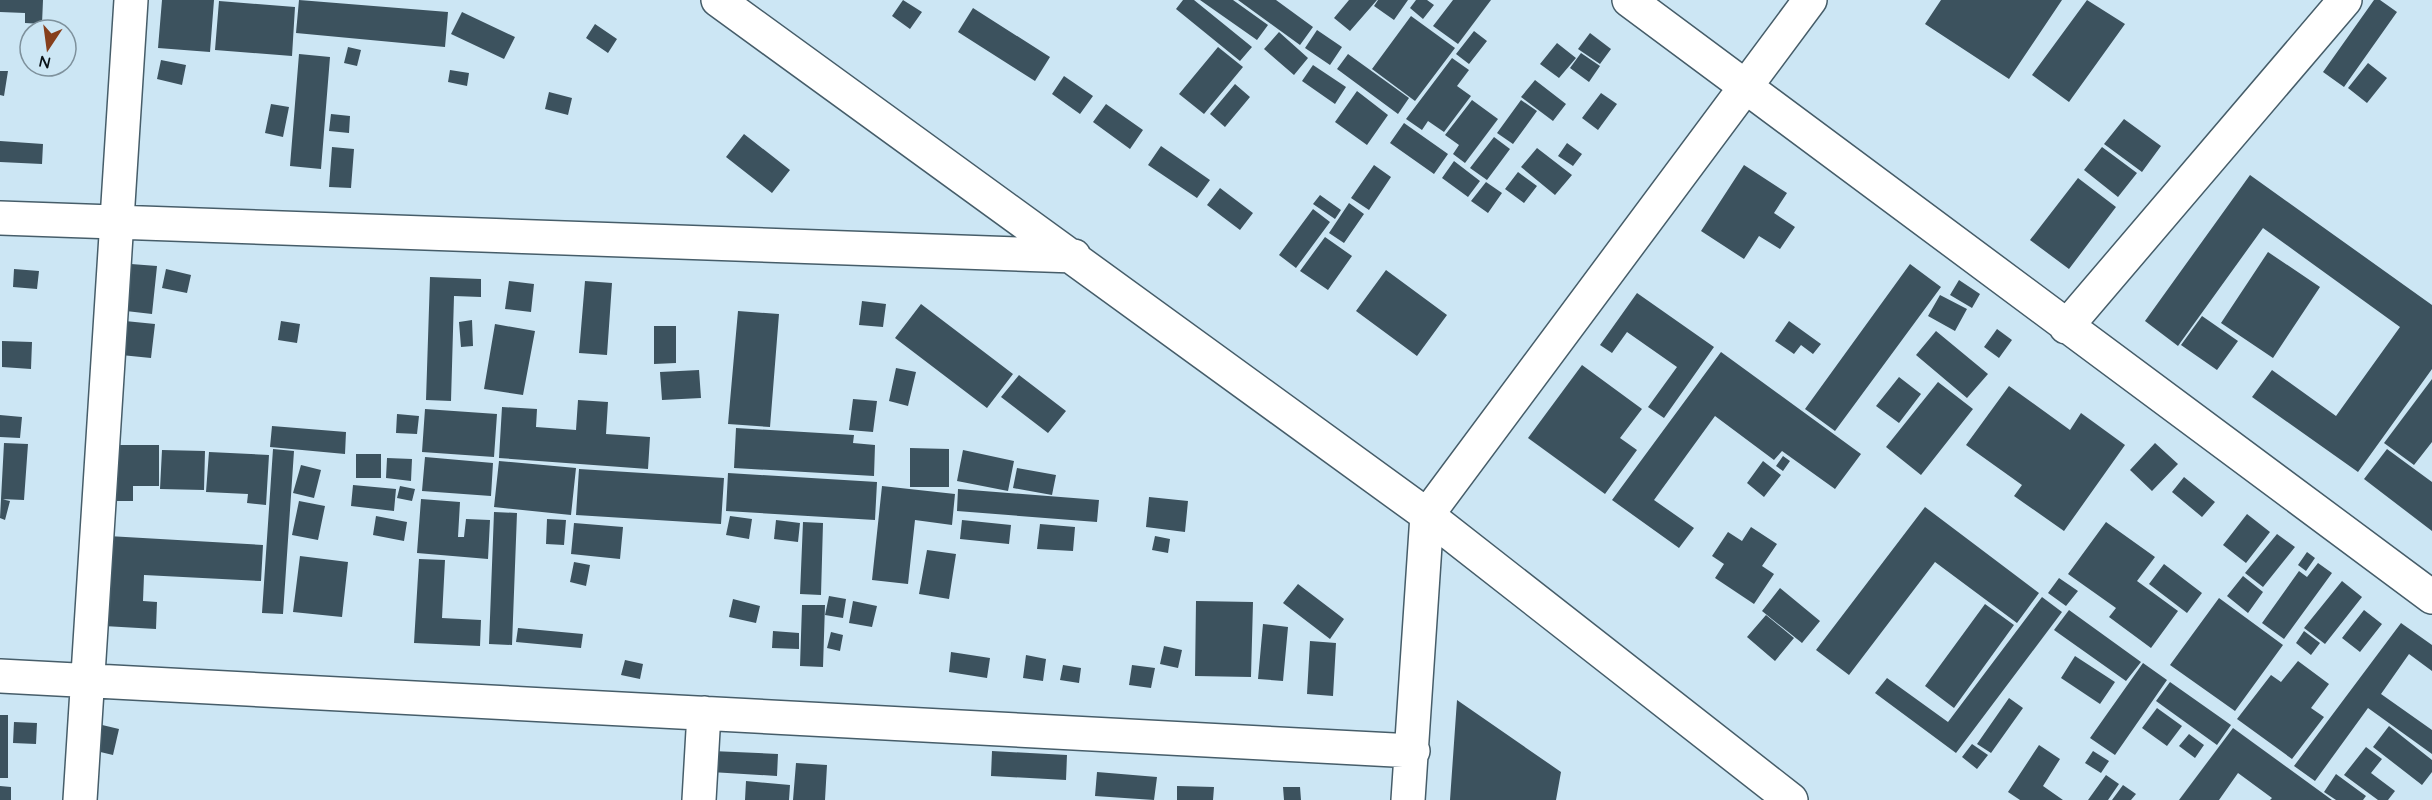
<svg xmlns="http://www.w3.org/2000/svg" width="2432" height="800" font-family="Quicksand,sans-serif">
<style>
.building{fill:#3c525e}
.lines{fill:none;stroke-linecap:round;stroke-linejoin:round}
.minor-casing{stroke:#465d69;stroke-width:36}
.minor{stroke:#fff;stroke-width:33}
</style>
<rect width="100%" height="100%" fill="#cce6f4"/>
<path class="building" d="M0,0H43L42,24L25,23V13L0,12Z
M162,0H214L210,52L158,48Z
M299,0L448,12L445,47L296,33Z
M903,0L922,12L910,29L892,16Z
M1183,0H1194L1252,47L1240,61L1176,9Z
M1200,0H1233L1268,25L1257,40Z
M1238,0H1276L1313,27L1300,45Z
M1349,0H1377L1350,31L1334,18Z
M1378,0H1408L1394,20L1374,6Z
M1416,0H1427L1434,5L1423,19L1410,8Z
M1453,0H1491L1458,44L1433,26Z
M1941,0H2062L2009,79L1925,24Z
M2087,0L2125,24L2069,102L2032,75Z
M2374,0H2380L2397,12L2344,87L2323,72Z
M219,1L295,7L292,56L215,50Z
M973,8L1050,57L1035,81L958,32Z
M462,12L515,37L504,59L451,34Z
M1411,16L1455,48L1415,101L1372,69Z
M595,24L617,39L608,53L586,38Z
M1317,30L1342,47L1330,65L1305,48Z
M1474,31L1487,41L1469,64L1456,54Z
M1279,32L1308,58L1294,75L1264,49Z
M1590,33L1611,49L1600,64L1578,49Z
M1557,43L1576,58L1559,78L1540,64Z
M348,47L361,50L357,66L344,63Z
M1218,47L1243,67L1204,114L1179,94Z
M1581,53L1600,66L1589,82L1570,68Z
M299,54L330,57L321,169L290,166Z
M1348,54L1409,98L1398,114L1337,69Z
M1452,58L1469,70L1457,86L1471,96L1444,132L1428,121L1422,130L1406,119Z
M161,60L186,65L182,85L157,79Z
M2368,63L2387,78L2367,103L2348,88Z
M1313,65L1346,87L1335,104L1302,81Z
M450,70L469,73L467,86L448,82Z
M0,71H8L4,96L0,95Z
M1064,76L1093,96L1080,114L1052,94Z
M1535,80L1566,104L1553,121L1521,97Z
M1235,84L1250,97L1225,127L1210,114Z
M1357,91L1388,115L1367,145L1335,122Z
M549,92L572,98L568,115L545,109Z
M1601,93L1617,104L1598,130L1582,118Z
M1472,100L1498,119L1465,163L1453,154L1459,145L1445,135Z
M1521,100L1537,111L1513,144L1497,133Z
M271,104L289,107L283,137L265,133Z
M1106,104L1143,130L1130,149L1093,122Z
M331,114L350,116L349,133L329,131Z
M2124,119L2161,146L2142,172L2104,144Z
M1404,123L1448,154L1434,174L1390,143Z
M744,134L790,170L772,193L726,157Z
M1494,137L1510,149L1487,180L1470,168Z
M0,141L43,144L42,164L0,162Z
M1567,143L1582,154L1573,166L1558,156Z
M1161,146L1210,180L1197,198L1148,165Z
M332,147L354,149L351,188L329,187Z
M2102,147L2137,173L2118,197L2084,170Z
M1537,148L1572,175L1555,195L1521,167Z
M1454,161L1480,181L1468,197L1442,178Z
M1374,165L1391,177L1369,210L1351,198Z
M1744,165L1787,193L1774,213L1795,227L1780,249L1759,236L1744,259L1701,231Z
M1518,172L1537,186L1524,203L1505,189Z
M2250,175L2432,305V369L2358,472L2252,397L2272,370L2336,416L2400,327L2263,228L2178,346L2145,321Z
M2078,178L2116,207L2069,269L2030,240Z
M1486,182L1502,193L1488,213L1471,201Z
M1220,188L1253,213L1240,230L1207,205Z
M1320,195L1341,210L1335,219L1313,204Z
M1349,203L1364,214L1344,243L1329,233Z
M1313,209L1330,222L1296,268L1279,255Z
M1325,237L1352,256L1328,290L1300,271Z
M2268,252L2320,287L2273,358L2221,323Z
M131,264L157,266L152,314L126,311Z
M1910,264L1941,287L1835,431L1805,409Z
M14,269L39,271L37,289L13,287Z
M166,269L191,275L187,293L162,288Z
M1386,270L1447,315L1417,356L1356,311Z
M430,277L481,279V297L454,296L451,401L426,400Z
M1959,280L1980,294L1972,308L1950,295Z
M509,281L534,284L531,312L505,309Z
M585,281L612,283L607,355L579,353Z
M1637,293L1714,347L1664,418L1648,407L1677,367L1627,332L1612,353L1600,345Z
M1940,295L1967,309L1955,331L1928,316Z
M862,301L886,304L883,327L859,325Z
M921,304L1013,374L987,408L895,338Z
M738,311L779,314L770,427L728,424Z
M2202,316L2238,341L2217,370L2181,345Z
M472,320L473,346L461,347L459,322Z
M125,321L155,324L151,358L121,355Z
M281,321L300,324L297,343L278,340Z
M1789,321L1821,344L1813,354L1801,345L1794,354L1775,341Z
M495,324L535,331L523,395L484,389Z
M654,326H676V363L654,364Z
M1997,329L2012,340L1999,358L1984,347Z
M1936,331L1988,374L1967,398L1916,355Z
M2,341L32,342L31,369L2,367Z
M1721,352L1861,454L1835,489L1782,451L1774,460L1715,416L1654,500L1694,528L1679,548L1612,500Z
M1582,365L1642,409L1620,438L1637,450L1605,494L1528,438Z
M896,368L916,372L908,406L889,401Z
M699,370L701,398L662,400L660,372Z
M1019,375L1066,411L1048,433L1001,397Z
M1899,377L1921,394L1899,423L1876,406Z
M2432,379V442L2414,465L2384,443Z
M1938,382L1973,409L1921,475L1886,447Z
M2009,386L2070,430L2081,413L2125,445L2064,531L2014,496L2022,485L1966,445Z
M853,399L877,401L873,432L849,430Z
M578,400L608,402L606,434L650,437L648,469L499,458L502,407L537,409L536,427L576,430Z
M425,409L497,414L494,457L422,452Z
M397,414L419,416L417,434L396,433Z
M0,415L22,417L20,438L0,437Z
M272,426L346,432L345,454L270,447Z
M736,428L854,435L853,443L875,445L874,476L734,468Z
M4,443L28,444L24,500L1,499L10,501L5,520L0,518Z
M2155,443L2178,464L2152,491L2130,470Z
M117,445H159V486H133V501H115Z
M910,448L949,449V487H910Z
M273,449L294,451L283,614L262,613Z
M2387,449L2432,482V531L2364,479Z
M162,450L205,451L204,490L160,489Z
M963,450L1014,461L1008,491L957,481Z
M209,452L269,455L266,505L247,503L248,494L206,492Z
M356,454H381V478H356Z
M1783,456L1790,461L1783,471L1776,466Z
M425,457L493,463L491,496L422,491Z
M387,458L412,459L411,481L386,478Z
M499,461L576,468L571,515L494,507Z
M1763,461L1781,475L1764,497L1747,483Z
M301,465L321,470L314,498L293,493Z
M1017,468L1056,475L1052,495L1013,488Z
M579,469L724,478L721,524L576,515Z
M728,473L877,482L875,520L726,511Z
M2184,477L2215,502L2202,517L2172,492Z
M353,485L396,489L394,511L351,506Z
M400,486L415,489L412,501L397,498Z
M882,486L955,494L952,525L915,520L908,584L872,580Z
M958,489L1099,500L1097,522L957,511Z
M1149,497L1188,501L1185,532L1146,527Z
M421,499L460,502L458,537H464L466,519L490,520L488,559L417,553Z
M299,501L325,506L318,540L292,535Z
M1925,507L2039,593L2017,623L1935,562L1849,675L1816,650Z
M494,512L517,513L512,645L489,644Z
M2247,514L2270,532L2246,563L2223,545Z
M376,516L407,522L404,541L373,535Z
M730,516L752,519L749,539L726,535Z
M547,519L566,520L564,545L546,544Z
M776,520L800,523L798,542L774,539Z
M962,520L1011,525L1009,544L960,539Z
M803,522L823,523L821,595L800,594Z
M2106,522L2155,557L2137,581L2178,611L2151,648L2109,617L2116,608L2068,574Z
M574,523L623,527L620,559L571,554Z
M1040,524L1075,527L1073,551L1037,549Z
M1751,527L1777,544L1762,566L1774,574L1754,604L1715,578L1724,564L1712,556L1728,532L1742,541Z
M2277,534L2295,547L2263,587L2245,573Z
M108,536L263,545L261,581L144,575L143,601L157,602L156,629L104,626Z
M1155,536L1170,539L1168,553L1152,550Z
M927,550L956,554L949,599L919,594Z
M2307,552L2315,558L2306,571L2298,565Z
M300,556L348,562L342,617L293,612Z
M419,559L445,560L442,618L481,620L480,646L414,643Z
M574,562L590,565L586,586L570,582Z
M2318,563L2332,573L2284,639L2262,623L2299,571L2307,577Z
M2164,564L2202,593L2187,613L2149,584Z
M2243,576L2263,592L2248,613L2227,596Z
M2059,578L2078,591L2066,606L2048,593Z
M2342,581L2362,597L2325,644L2304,628Z
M1298,584L1344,619L1330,639L1283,603Z
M1780,588L1820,621L1802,643L1762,611Z
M829,596L846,599L843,618L825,615Z
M2042,597L2062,612L1956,753L1875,693L1887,678L1948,722Z
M2219,598L2283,645L2235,711L2170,665Z
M733,599L760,606L756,623L729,617Z
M853,601L877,606L872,627L849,623Z
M1196,601L1253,602L1251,677L1195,676Z
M1985,604L2014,625L1954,708L1925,686Z
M802,605H825L823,667L800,666Z
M2069,610L2141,662L2126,681L2054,630Z
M2364,610L2382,624L2360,652L2342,638Z
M1766,615L1794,638L1775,661L1747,637Z
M2401,623L2432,645V671L2409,654L2381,694L2432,730V754L2368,708L2315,781L2294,766Z
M1263,624L1288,627L1283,681L1258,679Z
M518,628L583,634L581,648L516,642Z
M773,631L799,633V649L772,648Z
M2304,631L2320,643L2311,655L2296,643Z
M831,632L843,635L840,651L827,648Z
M1310,641L1336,643L1333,696L1307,694Z
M1164,646L1182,650L1178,668L1160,664Z
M951,652L990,658L987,678L949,672Z
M1026,655L1046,659L1043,681L1023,678Z
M2075,656L2115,682L2100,704L2061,678Z
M625,660L643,664L640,679L621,675Z
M2298,661L2329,684L2311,708L2324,717L2292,759L2237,719L2271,675L2281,682Z
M2143,663L2167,680L2115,755L2090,738Z
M1063,665L1081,668L1079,683L1060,680Z
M1132,665L1155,668L1151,688L1129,685Z
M2170,682L2231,725L2217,745L2156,701Z
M2009,698L2023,708L1991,753L1977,744Z
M1457,700L1561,772L1556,800H1450Z
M2157,708L2182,726L2167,746L2142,728Z
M0,715H8V778H0Z
M14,722L37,723L36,744L13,743Z
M98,724L119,729L113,755L92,750Z
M2389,726L2432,760V772L2422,785L2373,747Z
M2233,728L2332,800H2270L2272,798L2238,773L2219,800H2179Z
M2189,734L2204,745L2195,758L2179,746Z
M1972,744L1988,755L1977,769L1962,757Z
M2039,745L2060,759L2043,786L2063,800H2020L2008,792Z
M2366,747L2382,759L2371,773L2395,791L2388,800H2378L2344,775Z
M712,751L778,754L777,776L711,772Z
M992,751L1067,755L1066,780L991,776Z
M2093,751L2109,761L2101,773L2085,763Z
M796,763L827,765L825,800H793Z
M1097,772L1157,777L1154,800L1095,796Z
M2336,774L2366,796L2363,800H2336L2324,792Z
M2106,775L2119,784L2108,800H2088Z
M746,781L790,785L789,800H745Z
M2123,785L2136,794L2131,800H2112Z
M0,786L11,787V800H0Z
M1177,786L1214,787L1213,800H1177Z
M1283,787H1300L1301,800H1284Z"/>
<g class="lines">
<defs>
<path id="minor" d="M718,0L1427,515L1791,800
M1629,0L2432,597
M0,218L1074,256
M2066,327L2345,0
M0,676L1413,751
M80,800L131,0
M699,800L704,713
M1408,800L1427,515L1810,0"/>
</defs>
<use href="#minor" class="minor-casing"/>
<use href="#minor" class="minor"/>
</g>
<g transform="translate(48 48) rotate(193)"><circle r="28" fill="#cce6f4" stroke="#7e919c" stroke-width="1.5"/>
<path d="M0-4.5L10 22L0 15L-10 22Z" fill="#863f1c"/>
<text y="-9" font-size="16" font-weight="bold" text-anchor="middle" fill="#091217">N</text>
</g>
</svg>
